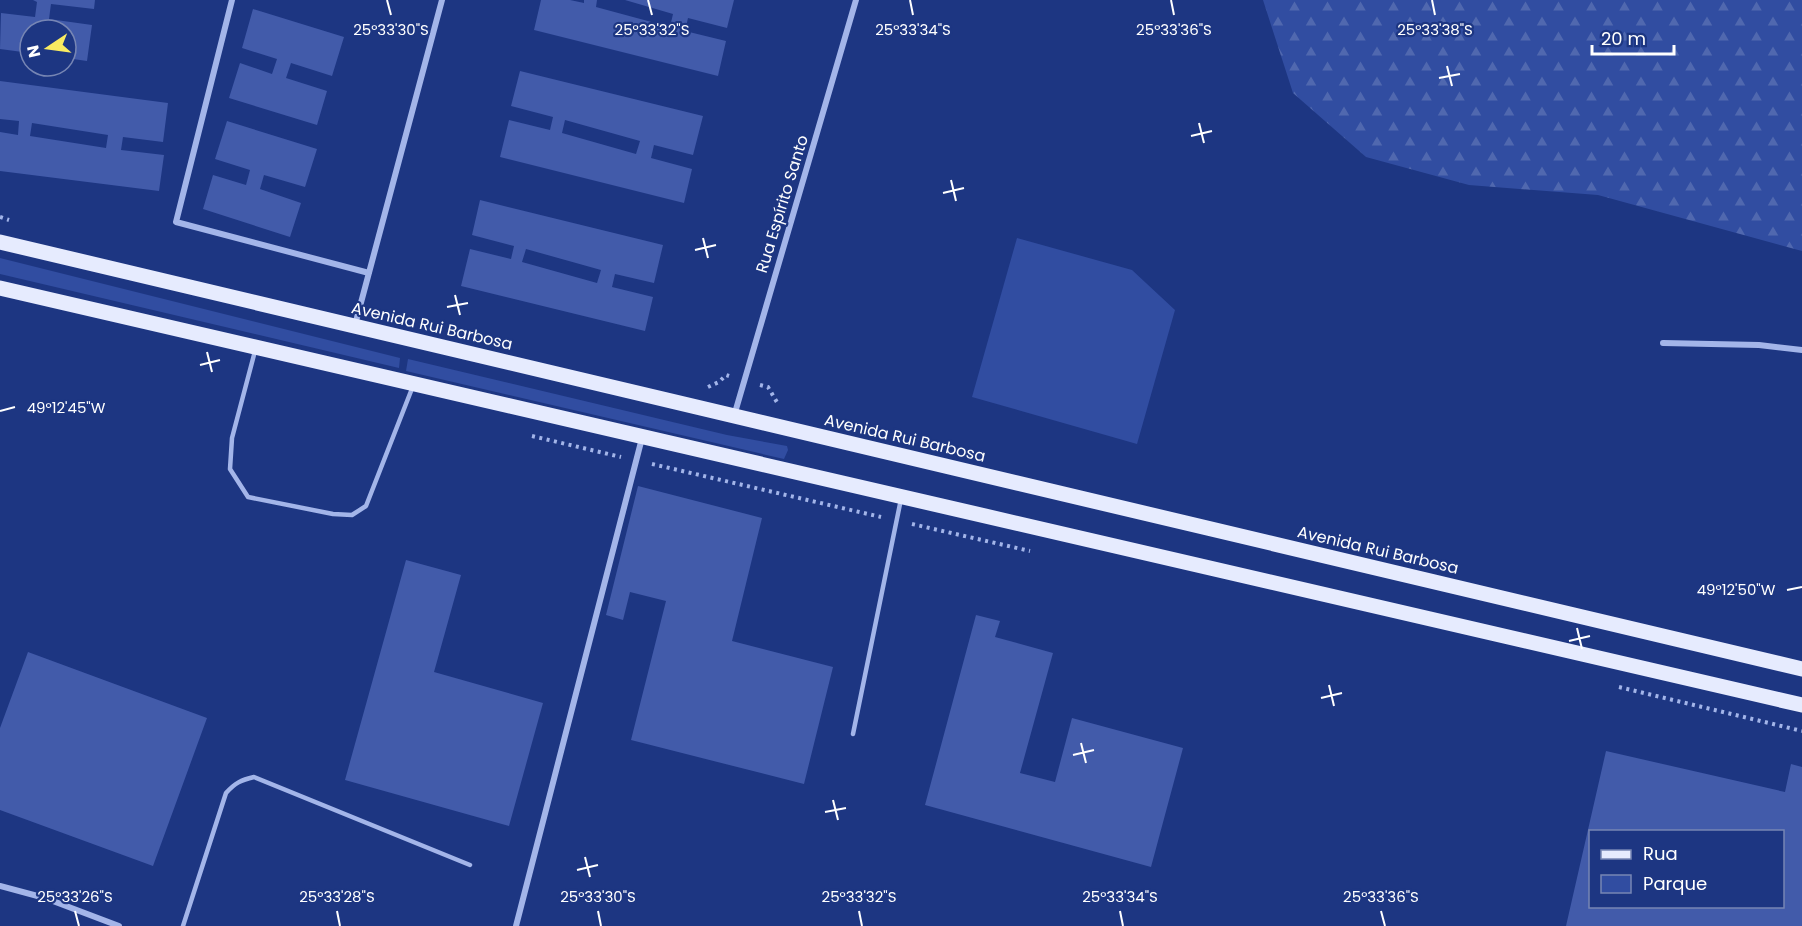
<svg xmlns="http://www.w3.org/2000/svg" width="1802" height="926" font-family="Poppins,sans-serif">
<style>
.green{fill:#314da1}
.forest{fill:url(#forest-firs)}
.building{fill:#425baa;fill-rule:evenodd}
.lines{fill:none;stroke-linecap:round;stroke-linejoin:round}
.path{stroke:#a3b5e9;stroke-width:4;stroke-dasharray:3 4.5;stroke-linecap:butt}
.lane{stroke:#a3b5e9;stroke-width:4.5}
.street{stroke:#a3b5e9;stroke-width:6}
.primary{stroke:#e6ebfe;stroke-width:15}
.ticks{fill:none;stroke:#fff;stroke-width:2}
.labels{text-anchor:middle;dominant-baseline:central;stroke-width:4.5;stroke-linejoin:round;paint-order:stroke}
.street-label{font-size:16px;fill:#fff;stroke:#1d3682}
.ticks-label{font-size:15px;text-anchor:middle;fill:#fff;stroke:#1d3682;stroke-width:4.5;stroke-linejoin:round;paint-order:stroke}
</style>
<defs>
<pattern id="forest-firs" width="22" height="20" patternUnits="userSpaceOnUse" patternTransform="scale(1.5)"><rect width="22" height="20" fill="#314da1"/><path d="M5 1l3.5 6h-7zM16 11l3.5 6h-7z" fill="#5068af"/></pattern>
</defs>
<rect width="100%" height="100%" fill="#1d3682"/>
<path class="green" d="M1017,238L1132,270L1175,310L1137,444L972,397Z
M0,258L400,358L399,368L0,274Z
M408,359L727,435L787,446L788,450L784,459L406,371Z"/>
<path class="forest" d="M1263,0H1802V251L1598,195L1469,185L1366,157L1293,93Z"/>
<path class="building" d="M33,0H95L94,9L51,4L49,19L92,25L87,61L66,58V30H30V53L0,49L1,13L35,17L37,2Z
M541,0H570L584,3V0H597L596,7L670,27L673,14L625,0H734L727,28L688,18L685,31L726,41L718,76L534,30Z
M253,9L344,37L332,76L291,63L286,78L327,91L317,125L229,98L240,63L272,74L277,59L242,48Z
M520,71L703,116L693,155L654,145L651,158L692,169L684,203L500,157L509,120L550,130L553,117L511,106ZM565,120L640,141L636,154L562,133Z
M0,81L168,103L163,142L123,137L121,150L164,155L159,191L0,171V132L18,135L19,121L0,119ZM32,123L108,135L106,148L30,136Z
M227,121L317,149L305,187L264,175L260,189L301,203L290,237L203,209L213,175L246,185L250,170L215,159Z
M480,200L663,245L654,283L615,274L612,287L653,297L645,331L461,286L470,249L511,259L514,246L472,235ZM526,249L601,270L597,283L522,262Z
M638,486L762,518L732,641L833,667L804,784L631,740L666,601L630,592L623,620L606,615Z
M406,560L461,575L434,672L543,703L509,826L345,780Z
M976,615L1000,621L995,637L1053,653L1020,773L1055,782L1072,718L1183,748L1151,867L925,805Z
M28,652L207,718L153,866L0,810V728Z
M1606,751L1785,792L1791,764L1802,767V926H1566ZM1590,832H1782V906H1590Z"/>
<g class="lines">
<path class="path" d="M0,217L9,220
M760,385L768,387L778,404
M708,387L719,382L726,375L729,376
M532,436L621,457
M652,464L881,517
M912,524L1030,551
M1619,687L1802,731"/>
<path class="lane" d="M255,351L232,438L230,469L248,497L333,514L352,515L366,506L413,386
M853,734L901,499
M183,926L226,793C235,783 241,780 254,777L470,865"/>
<path class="street" d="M232,0L176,222L369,273
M355,325L442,0
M1663,343L1759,345L1802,350
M734,416L856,0
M0,886L45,898L119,926
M516,926L642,438"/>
<path class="primary" d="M0,242L1802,669
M0,288L1802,705"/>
</g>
<path class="ticks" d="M387,0L391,15M648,0L652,15M910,0L913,15M1171,0L1174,15M1432,0L1435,15M1447,66L1452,86M1439,78L1460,74M1199,123L1204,143M1191,136L1212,131M951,180L956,201M943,193L964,188M703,238L708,258M695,250L716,245M455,295L460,315M447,307L468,303M207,352L212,372M200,365L220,360M0,411L15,407M1787,590L1802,587M1577,628L1582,649M1569,641L1590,636M1329,685L1334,706M1321,698L1342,693M1081,743L1086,763M1073,755L1094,750M833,800L838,820M825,812L846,808M585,857L590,877M577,870L598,865M75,911L79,926M337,911L340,926M598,911L601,926M859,911L862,926M1120,911L1123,926M1381,911L1385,926"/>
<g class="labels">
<g class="street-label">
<text transform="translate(782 204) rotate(-73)">Rua Espírito Santo</text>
<text transform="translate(432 326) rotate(13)">Avenida Rui Barbosa</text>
<text transform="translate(905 438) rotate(13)">Avenida Rui Barbosa</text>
<text transform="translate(1378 550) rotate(13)">Avenida Rui Barbosa</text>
</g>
</g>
<g class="ticks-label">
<text x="391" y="35">25°33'30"S</text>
<text x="652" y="35">25°33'32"S</text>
<text x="913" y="35">25°33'34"S</text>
<text x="1174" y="35">25°33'36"S</text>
<text x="1435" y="35">25°33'38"S</text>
<text x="66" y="413">49°12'45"W</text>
<text x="1736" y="595">49°12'50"W</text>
<text x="75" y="902">25°33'26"S</text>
<text x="337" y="902">25°33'28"S</text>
<text x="598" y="902">25°33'30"S</text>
<text x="859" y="902">25°33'32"S</text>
<text x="1120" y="902">25°33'34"S</text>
<text x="1381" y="902">25°33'36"S</text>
</g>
<rect x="1589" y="830" width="195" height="78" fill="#1d3682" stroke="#7786b4" stroke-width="1.5"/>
<rect x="1601" y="850" width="30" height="9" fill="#e6ebfe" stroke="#7786b4" stroke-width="1.5"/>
<text x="1643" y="860" font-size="18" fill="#ffffff">Rua</text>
<rect x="1601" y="875" width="30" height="18" fill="#314da1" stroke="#7786b4" stroke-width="1.5"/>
<text x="1643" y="890" font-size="18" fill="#ffffff">Parque</text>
<g transform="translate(48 48) rotate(257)"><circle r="28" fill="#1d3682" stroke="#7786b4" stroke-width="1.5"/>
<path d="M0-4.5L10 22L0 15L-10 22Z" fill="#f9eb61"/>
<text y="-9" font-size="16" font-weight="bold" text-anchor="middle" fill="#ffffff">N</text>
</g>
<path d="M1592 45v9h82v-9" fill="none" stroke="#ffffff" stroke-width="3"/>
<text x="1601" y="45" font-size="18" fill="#ffffff" stroke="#1d3682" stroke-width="4.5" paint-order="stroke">20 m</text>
</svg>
